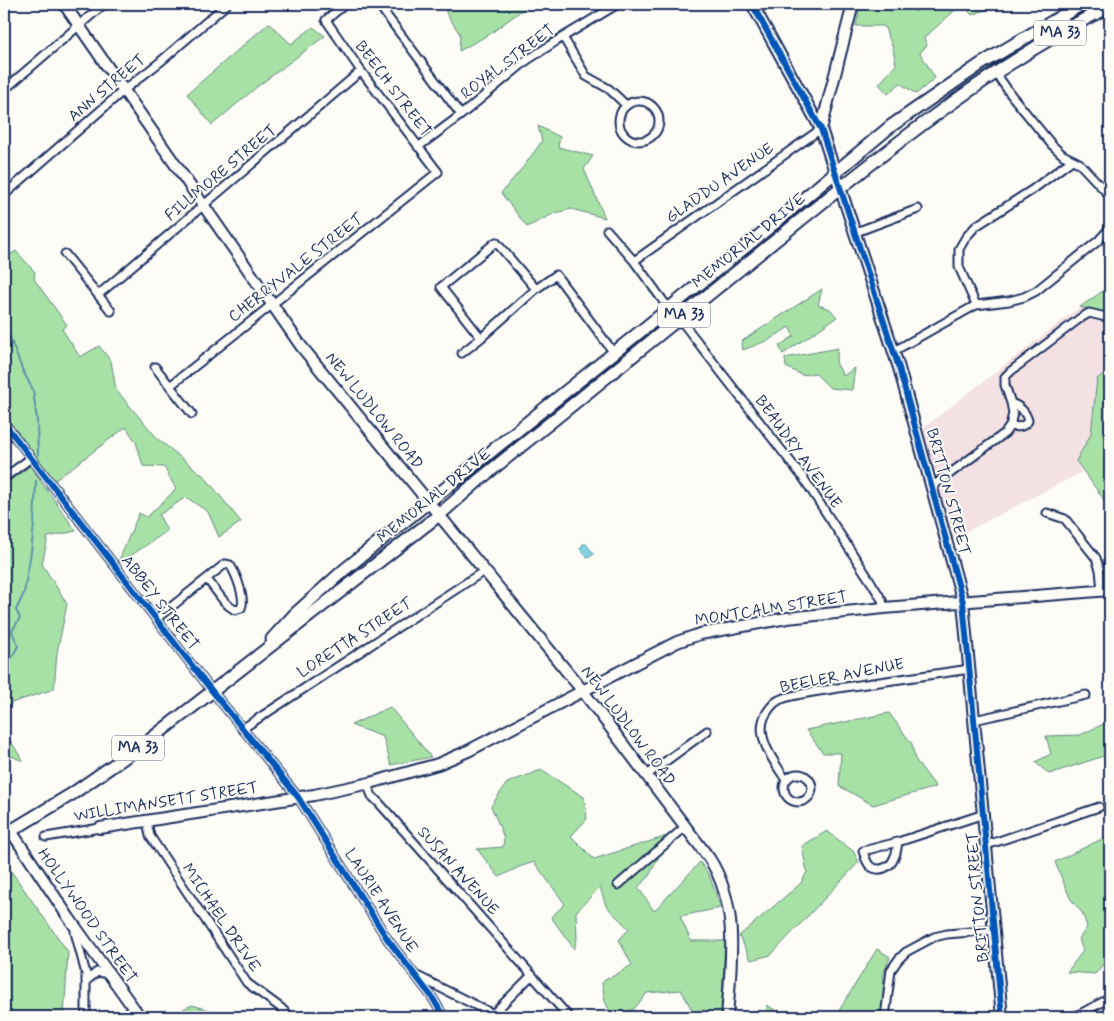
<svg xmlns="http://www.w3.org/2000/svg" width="1114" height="1021" font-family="Mynerve,sans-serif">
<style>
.built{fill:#f3e1e3}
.green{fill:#a8e1a6;stroke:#628882}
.water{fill:#85d5df;stroke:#5b93ab}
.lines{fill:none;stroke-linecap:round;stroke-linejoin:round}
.stream{stroke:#5b93ab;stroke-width:2}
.street-casing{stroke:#1b2f5e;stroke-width:11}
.secondary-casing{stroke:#1b2f5e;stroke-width:14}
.primary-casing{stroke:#1b2f5e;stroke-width:15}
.street{stroke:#fdfcf7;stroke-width:7}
.secondary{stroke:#fdfcf7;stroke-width:10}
.primary{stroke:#fdfcf7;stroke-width:11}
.cycleway-casing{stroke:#fdfcf7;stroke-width:9}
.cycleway{stroke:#0057b8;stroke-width:6}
.labels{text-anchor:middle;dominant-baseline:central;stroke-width:4;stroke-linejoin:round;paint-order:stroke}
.shield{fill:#fdfcf7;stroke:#5f6c8c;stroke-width:1}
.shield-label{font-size:15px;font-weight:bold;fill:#1b2f5e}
.street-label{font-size:16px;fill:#1b2f5e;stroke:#fdfcf7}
</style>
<rect width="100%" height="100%" fill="#fdfcf7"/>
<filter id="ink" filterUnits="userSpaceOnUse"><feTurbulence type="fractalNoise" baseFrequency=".02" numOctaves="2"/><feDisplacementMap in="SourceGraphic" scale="10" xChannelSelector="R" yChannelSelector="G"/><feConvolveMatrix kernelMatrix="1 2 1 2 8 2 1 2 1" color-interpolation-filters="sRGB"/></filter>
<g filter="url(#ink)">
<path class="built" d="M1080,307L1110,314V369L1097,379L1091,434L1076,461L1082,472L952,539L923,428Z"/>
<path class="green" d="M446,4H530L490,34L459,51L460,34L446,13Z
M861,4L890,11L892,4H908L915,12L922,4H1001L972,15L962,4L924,38L927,45L920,53L935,78L916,94L900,83L888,94L879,84L896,65L893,48L884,26H856Z
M269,23L291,44L313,27L325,36L258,86L212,125L187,94Z
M538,126L560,137L558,147L593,156L584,169L605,218L571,209L555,213L527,227L501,193L524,166L542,141Z
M16,251L35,272L34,279L67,325L62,329L80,357L99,346L111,361L116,390L158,439L205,477L241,522L219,537L208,512L186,497L159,515L167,531L117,565L139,513L147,517L176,489L164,467L143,466L136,442L126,427L54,481L4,415V371L7,360L4,355V258Z
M1110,286V314L1080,307Z
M822,289L818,305L830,309L837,317L783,354L779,346L794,336L789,327L769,340L743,350L742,341Z
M838,348L836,362L843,376L855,368L852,390L830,388L815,373L802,375L786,367L785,358Z
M1110,369V508L1076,461L1091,434L1097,379Z
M30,466L76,531L48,537L42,564L67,604L57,653L54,689L11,703L4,714V485Z
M390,707L431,757L391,765L383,737L351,725Z
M889,713L912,744L915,759L936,787L873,805L839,786L841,753H823L806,730Z
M1110,721V754L1049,774L1035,762L1051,754L1046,736L1080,735Z
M4,730L23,761L4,753Z
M541,770L584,797L587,819L571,836L594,859L670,835L648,878L638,887L654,911L700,862L709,875L721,908L680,916L691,941H725L721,1017H696L681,990L647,993L634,1009L628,1011L631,1017H612L605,1001L602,983L608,977L610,978L632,965L619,940L629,929L606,906L600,887L576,912L577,939L574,949L551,917L565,904L534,862L519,867L499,877L477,849L503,847L504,838L491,806L507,783Z
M827,831L853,851L859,862L771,955L751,960L739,936L801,883L807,872L802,846Z
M1110,835V956L1095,974L1067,972L1083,951L1079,939L1087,927L1083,914L1070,898L1055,862Z
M4,861L68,952L64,1017H4Z
M877,949L890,957L884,972L882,1017H835Z
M192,1005L220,1013V1017H189L183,1009Z
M767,1005L786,1017H766Z"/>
<path class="water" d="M583,544H586L594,554L588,558L580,549Z"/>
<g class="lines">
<path class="stream" d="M4,322L22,369L33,390L37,421L38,455
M4,684L5,670L18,646L12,631L20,618L16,610L24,593L31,552L34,524L36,481"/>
<defs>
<path id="street" d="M378,4L461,115
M563,37L586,76L609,89L626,105
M995,72L1012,96L1052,145L1063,155L1079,163L1110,196
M4,90L104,4
M619 121a20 20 0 1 1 40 0a20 20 0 1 1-40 0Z
M418,147L461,115L526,61L558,40L618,4
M4,195L124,90L160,62L227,4
M607,230L634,261L669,309
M856,232L918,209
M65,254L111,311
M634,261L821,129
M536,289L496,242L441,287L481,338L536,289L556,275L614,353
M98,295L361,71
M976,305L959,267V249L966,237L976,226L1032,190L1072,160
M679,318L804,479L871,582L882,600L884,608
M894,351L976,305L1009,301L1024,297L1036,291L1098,241L1110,228
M462,353L481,338
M155,367L192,414
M170,386L438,172L361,71L326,20L345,4
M1011,403L1005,385V377L1011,371L1079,319L1089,313L1110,318
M4,423L212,691L298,797L388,940L432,997L444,1017
M4,478L31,458
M933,486L1005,433L1010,426C1017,427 1023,428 1028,421C1026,412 1019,406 1011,403L1013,413L1010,426
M1047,513L1065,519L1096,558L1100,570L1102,591
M156,619L225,564L230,565C236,574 246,599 241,608L235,610L229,606L223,600L207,579
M974,720L1086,695
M242,729L484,571
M784 788a14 14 0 1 1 28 0a14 14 0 1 1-28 0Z
M647,775L707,731
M786,780C775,763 756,739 764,718C767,711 773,703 779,700C792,694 822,691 838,688C882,682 926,675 970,669
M367,784L372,796L380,804L569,1017
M147,821L150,836L247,983L281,1008L290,1017
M46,837L100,828
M898,842L863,851C865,857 866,862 870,866C879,873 891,867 894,858C897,853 897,847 898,842L984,814
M987,845L1099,807
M618,885L685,827
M75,932L86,974V1017
M417,976L493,1014L496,1017
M86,981L97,972L109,974
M490,1017L532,975
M885,1017L891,970L898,960L906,952L934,937L947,934L994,930
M1074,1017L1110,998"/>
<path id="secondary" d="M64,4L301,346L582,690L709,858C740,906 731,963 727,1017
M752,4L821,129L899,368L963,602L1002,1017
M821,129L853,4
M100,828L314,795L370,783L438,764L468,751L642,660L677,642L700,634L787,618L884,608L1110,590
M11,831L69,918L140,1017"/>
<path id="primary" d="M272,639L295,614L344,570L754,240L891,126L981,64L1082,4
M4,835L72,794L151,739L439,515L479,480C578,400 677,321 776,240C882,154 987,68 1110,6"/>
</defs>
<use href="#street" class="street-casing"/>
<use href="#secondary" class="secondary-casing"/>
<use href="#primary" class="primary-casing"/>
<use href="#street" class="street"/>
<use href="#secondary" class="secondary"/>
<use href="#primary" class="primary"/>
<defs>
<path id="cycleway" d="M752,4L821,129L899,368L963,602L1002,1017
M4,423L212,691L298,797L388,940L432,997L444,1017"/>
</defs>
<use href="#cycleway" class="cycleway-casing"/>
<use href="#cycleway" class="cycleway"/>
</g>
</g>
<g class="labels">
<g class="shield">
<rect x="1034" y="20.5" width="52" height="25" rx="4"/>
<rect x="658" y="302.5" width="52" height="25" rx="4"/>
<rect x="112" y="735.5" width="52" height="25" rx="4"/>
</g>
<g class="shield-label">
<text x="1060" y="33">MA 33</text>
<text x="684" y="315">MA 33</text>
<text x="138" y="748">MA 33</text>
</g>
<g class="street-label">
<text transform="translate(508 62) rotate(-37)">ROYAL STREET</text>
<text transform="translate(107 88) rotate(-40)">ANN STREET</text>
<text transform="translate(393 89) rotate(53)">BEECH STREET</text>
<text transform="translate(221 173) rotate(-40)">FILLMORE STREET</text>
<text transform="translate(720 183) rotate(-35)">GLADDU AVENUE</text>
<text transform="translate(749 241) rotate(-39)">MEMORIAL DRIVE</text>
<text transform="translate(296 268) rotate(-38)">CHERRYVALE STREET</text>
<text transform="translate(374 411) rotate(51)">NEW LUDLOW ROAD</text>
<text transform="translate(798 452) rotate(54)">BEAUDRY AVENUE</text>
<text transform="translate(948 492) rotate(75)">BRITTON STREET</text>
<text transform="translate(434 496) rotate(-39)">MEMORIAL DRIVE</text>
<text transform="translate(160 603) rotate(52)">ABBEY STREET</text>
<text transform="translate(771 609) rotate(-9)">MONTCALM STREET</text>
<text transform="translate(355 638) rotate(-33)">LORETTA STREET</text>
<text transform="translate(842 676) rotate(-11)">BEELER AVENUE</text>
<text transform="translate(628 726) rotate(53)">NEW LUDLOW ROAD</text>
<text transform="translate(166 802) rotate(-9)">WILLIMANSETT STREET</text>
<text transform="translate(458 871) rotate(48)">SUSAN AVENUE</text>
<text transform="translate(978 897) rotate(-95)">BRITTON STREET</text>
<text transform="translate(381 901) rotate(57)">LAURIE AVENUE</text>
<text transform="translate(87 916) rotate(55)">HOLLYWOOD STREET</text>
<text transform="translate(221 918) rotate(56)">MICHAEL DRIVE</text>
</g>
</g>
<rect width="1114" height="1021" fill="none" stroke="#fdfcf7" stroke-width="20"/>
<rect x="10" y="10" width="1094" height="1001" fill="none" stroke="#1b2f5e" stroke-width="2" filter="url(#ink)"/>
</svg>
